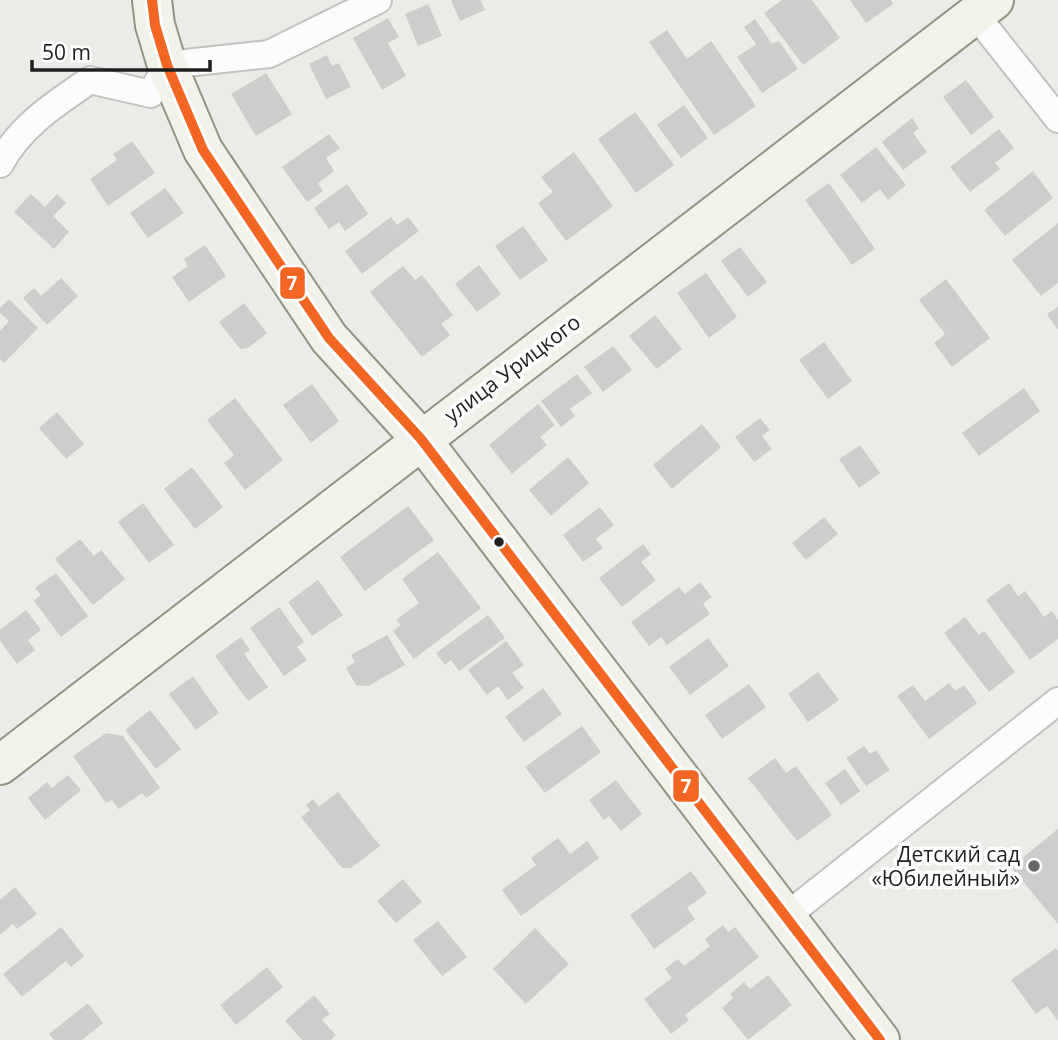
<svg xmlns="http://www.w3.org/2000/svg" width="1058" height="1040" font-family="'Open Sans',sans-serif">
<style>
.building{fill:#cfcdcb}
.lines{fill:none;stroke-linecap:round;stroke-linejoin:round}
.street-casing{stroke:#c2c2c0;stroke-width:30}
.secondary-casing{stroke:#929482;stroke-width:42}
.street{stroke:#fcfcfc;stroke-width:26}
.secondary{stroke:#f2f2eb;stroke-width:38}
.bus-1-casing{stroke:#fff;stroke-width:16}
.bus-1{stroke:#f26522;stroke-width:10}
.bus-dot{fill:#1f1f1f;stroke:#fff;stroke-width:2.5}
.poi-dot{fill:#676665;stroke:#fff;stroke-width:2.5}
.labels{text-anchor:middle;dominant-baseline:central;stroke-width:7;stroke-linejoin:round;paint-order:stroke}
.street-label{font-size:21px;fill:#1f1f1f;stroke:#fff}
.poi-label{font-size:21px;fill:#1f1f1f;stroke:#fff;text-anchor:end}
.line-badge{stroke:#fff;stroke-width:2.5}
.badge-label{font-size:19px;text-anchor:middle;font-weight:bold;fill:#fff}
</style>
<rect width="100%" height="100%" fill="#ecebe8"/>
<path class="building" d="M451,0H480L485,10L460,21Z
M782,0H812L840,38L803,65L764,13Z
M850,0H891L893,4L866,23Z
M428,4L442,36L418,46L405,14Z
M388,18L399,37L388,43L406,76L382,90L353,38Z
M755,19L772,44L779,41L798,69L762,93L737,57L756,44L744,27Z
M667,30L687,59L711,41L756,106L714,135L649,42Z
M327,55L332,66L339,63L351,87L326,99L309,64Z
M266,73L292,114L256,136L231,94Z
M966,80L994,117L971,135L943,97Z
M684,105L708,138L681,158L657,125Z
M635,112L674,165L636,193L598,139Z
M912,118L919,128L913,133L927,152L903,170L882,142Z
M999,129L1014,148L995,163L1000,169L970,192L950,167Z
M329,134L340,148L326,158L334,171L318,183L323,191L307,202L282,167Z
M132,141L155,173L108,206L90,179L117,160L113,154Z
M876,147L906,185L888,200L880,189L862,203L840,175Z
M574,152L613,206L566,241L538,203L553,192L541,177Z
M1033,171L1053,198L1005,236L984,210Z
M829,183L875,249L852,265L805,200Z
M347,184L368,214L345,231L339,222L329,229L314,208Z
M165,188L184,213L148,238L130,213Z
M31,194L45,207L57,194L66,203L53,216L69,232L54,249L14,212Z
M391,217L397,225L408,217L419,231L362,274L345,251Z
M1058,223V283L1041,296L1012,260Z
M523,226L548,260L520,280L495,246Z
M205,245L226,276L189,302L172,277L188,266L184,259Z
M740,247L767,282L748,297L721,261Z
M479,265L501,294L477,312L455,284Z
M403,266L415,280L422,275L453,315L441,324L450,335L422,357L370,292Z
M706,273L737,317L709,338L677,293Z
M61,278L78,296L47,325L23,298L34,288L41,296Z
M946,279L990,338L952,367L934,343L945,334L919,300Z
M9,299L38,328L4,363L0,359V331L9,321L0,313V308Z
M244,303L267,333L248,348L240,349L219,322Z
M1058,307V330L1047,314Z
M655,315L682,349L657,369L629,336Z
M824,342L852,381L828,399L799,360Z
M613,346L632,370L603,392L584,367Z
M577,374L592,393L570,409L575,416L561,427L541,401Z
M312,384L339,421L311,443L283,405Z
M1024,388L1040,411L979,456L962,433Z
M235,398L283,460L245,490L224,463L234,455L207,420Z
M538,404L555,425L540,437L547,445L512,474L489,445Z
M57,412L84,444L66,459L39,428Z
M760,418L770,430L762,436L772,449L754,462L735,437Z
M702,424L721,447L672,489L653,465Z
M860,445L880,473L859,488L839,459Z
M568,457L589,483L551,516L529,490Z
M192,467L223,507L195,529L164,489Z
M143,503L174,545L149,563L118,522Z
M408,506L434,540L365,591L340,557Z
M600,507L614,525L596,539L603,548L583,562L563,535Z
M824,517L838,534L806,560L792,543Z
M80,539L94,556L101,550L125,579L93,605L55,559Z
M643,544L651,554L641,562L656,580L622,607L599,578Z
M438,552L481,608L414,659L393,631L401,625L396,620L419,603L402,579Z
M56,573L88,616L61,637L34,601L41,595L35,588Z
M318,580L343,615L312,636L288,602Z
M700,582L712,597L703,604L710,614L667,645L661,637L649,646L631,622L679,587L685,594Z
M1009,583L1018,596L1025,591L1044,617L1052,611L1058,620V639L1030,660L986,600Z
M279,607L304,642L297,647L307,660L284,676L250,628Z
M26,610L41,630L28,640L35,650L17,664L0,641V630Z
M488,615L505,638L459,671L451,660L445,665L436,653Z
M965,617L979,635L984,631L1015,672L989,692L944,633Z
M387,635L405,665L368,686L356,685L346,668L355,662L351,655Z
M241,637L250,650L244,654L268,687L248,701L215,656Z
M708,638L729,666L690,695L669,667Z
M506,641L524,665L512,673L524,688L508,700L498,686L487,695L468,670Z
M818,672L839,700L808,722L788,694Z
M193,676L219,713L196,730L169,694Z
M949,683L955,691L964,685L977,703L929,739L897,696L913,685L925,701Z
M749,684L766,707L722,739L705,715Z
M543,688L562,714L524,742L505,717Z
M150,710L181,749L156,769L125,730Z
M582,726L601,752L545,793L525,767Z
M106,733L123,736L160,788L146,798L142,793L119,809L112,800L106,803L73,756Z
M864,746L870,754L876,750L890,770L866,786L846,758Z
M775,758L786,773L796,766L832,815L797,841L748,778Z
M845,769L860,791L841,805L825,783Z
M68,775L81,790L45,820L28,798L47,782L52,788Z
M616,780L642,814L621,831L609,816L604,820L589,800Z
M338,792L380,846L351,868H342L301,817L310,810L306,805L313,799L319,807Z
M1058,829V924L1011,867Z
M558,838L570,854L587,841L599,858L521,916L502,890L536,865L531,858Z
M691,871L707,893L687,908L695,919L654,949L630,915Z
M403,879L422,902L396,923L377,901Z
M15,887L37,914L17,929L13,924L0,935V900Z
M438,921L467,957L442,976L413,940Z
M723,925L728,932L735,927L759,957L685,1015L689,1020L671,1034L644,999L672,978L665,969L678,959L684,966L710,946L705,939Z
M61,927L84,956L71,967L66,961L22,997L3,974Z
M535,928L569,964L526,1004L493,969Z
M1056,948L1058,951V1021L1047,1006L1036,1014L1011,980Z
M267,967L283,987L236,1025L220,1005Z
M768,975L792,1005L748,1040L722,1008L733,998L730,994L744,982L750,989Z
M314,995L330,1014L322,1020L336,1035L331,1040H302L285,1021Z
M88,1003L103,1023L82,1040H54L49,1034Z"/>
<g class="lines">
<defs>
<path id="street" d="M975,14L1058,119
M0,164C19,127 56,103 90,80L151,94L167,65L269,54L378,0
M785,917L1058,701"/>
<path id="secondary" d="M152,0L155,25L167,65L203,150L329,338L421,439L880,1040
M0,765L994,0"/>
</defs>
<use href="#street" class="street-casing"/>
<use href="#secondary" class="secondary-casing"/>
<use href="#street" class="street"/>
<use href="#secondary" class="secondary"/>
<defs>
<path id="bus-1" d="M152,0L155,25L167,65L203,150L329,338L421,439L880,1040"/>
</defs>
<use href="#bus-1" class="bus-1-casing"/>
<use href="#bus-1" class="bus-1"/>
</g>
<circle class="bus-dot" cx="499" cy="542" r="6"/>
<circle class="poi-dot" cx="1034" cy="866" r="7"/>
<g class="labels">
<g class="street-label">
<text transform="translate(512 368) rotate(-37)">улица Урицкого</text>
</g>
<g class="poi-label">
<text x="1020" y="854">Детский сад<tspan x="1020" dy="24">«Юбилейный»</tspan></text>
</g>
</g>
<g class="line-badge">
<rect x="279" y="266" width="27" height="34" rx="7" fill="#f26522"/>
<rect x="672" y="769" width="28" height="34" rx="7" fill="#f26522"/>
</g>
<g class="badge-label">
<text x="292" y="290">7</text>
<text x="686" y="793">7</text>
</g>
<path d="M32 60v10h178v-10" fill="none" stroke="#1f1f1f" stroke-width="3.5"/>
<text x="42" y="60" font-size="21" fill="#1f1f1f" stroke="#ffffff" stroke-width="5" paint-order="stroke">50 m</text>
</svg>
